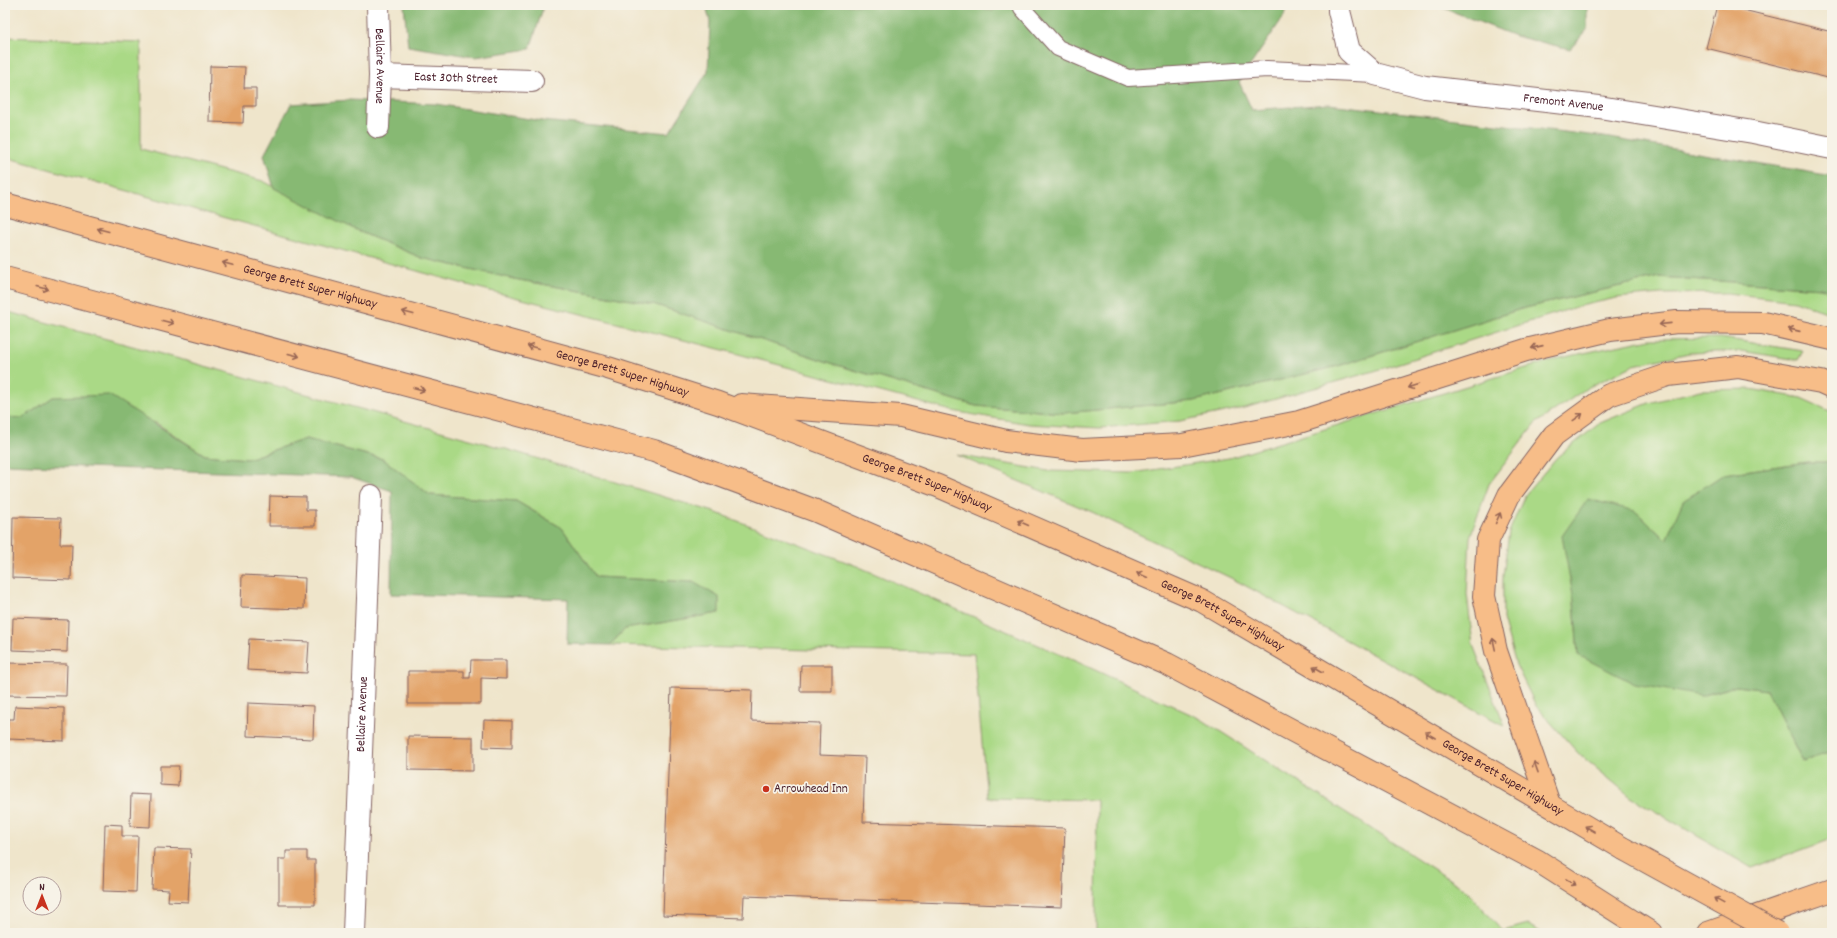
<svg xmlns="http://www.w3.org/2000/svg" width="1837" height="938" font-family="Dekko,sans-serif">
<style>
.green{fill:#aad986;stroke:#7a7c58}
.forest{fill:#87b973;stroke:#686c4f}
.building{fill:#e3a368}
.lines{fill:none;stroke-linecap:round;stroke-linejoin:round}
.lane-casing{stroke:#846463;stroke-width:18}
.street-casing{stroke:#846463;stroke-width:24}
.primary-casing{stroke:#846463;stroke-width:24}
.highway-casing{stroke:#846463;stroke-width:24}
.lane{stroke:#fff;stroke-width:16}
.street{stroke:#fff;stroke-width:22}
.primary{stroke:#f7bd88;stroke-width:22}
.highway{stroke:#f7bd88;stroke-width:22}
.highway-bridge-casing{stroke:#846463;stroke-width:24;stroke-linecap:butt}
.highway-bridge{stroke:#f7bd88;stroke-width:22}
.oneway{stroke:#986655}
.poi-dot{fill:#c8321e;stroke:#f7f3e8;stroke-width:1.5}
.labels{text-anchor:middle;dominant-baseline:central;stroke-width:3.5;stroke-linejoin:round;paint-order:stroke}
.street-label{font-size:13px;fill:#4a1f2b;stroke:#f7f3e8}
.poi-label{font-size:13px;fill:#4a1f2b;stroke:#f7f3e8;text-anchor:start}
</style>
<rect width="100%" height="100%" fill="#f7f3e8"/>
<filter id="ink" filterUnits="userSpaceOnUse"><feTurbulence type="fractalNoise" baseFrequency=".025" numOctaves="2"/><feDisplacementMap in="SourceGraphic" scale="8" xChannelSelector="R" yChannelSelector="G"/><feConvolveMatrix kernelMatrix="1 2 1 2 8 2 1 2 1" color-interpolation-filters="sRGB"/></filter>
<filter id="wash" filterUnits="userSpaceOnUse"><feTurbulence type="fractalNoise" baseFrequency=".012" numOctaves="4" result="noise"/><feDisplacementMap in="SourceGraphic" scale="16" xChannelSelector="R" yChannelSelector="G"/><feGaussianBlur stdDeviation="0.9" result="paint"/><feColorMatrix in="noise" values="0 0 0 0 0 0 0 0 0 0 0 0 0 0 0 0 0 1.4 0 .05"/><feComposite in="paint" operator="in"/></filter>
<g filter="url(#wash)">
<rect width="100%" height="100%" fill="#efe5cb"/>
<path class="green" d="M5,37L141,42V149L263,181L360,232L422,258L514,279L653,304L837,365L976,406L1064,413L1194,401L1338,366L1521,309L1659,277L1821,288L1832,292V314L1795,301L1727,293L1661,294L1616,298L1576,307L1374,371L1244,408L1180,421L1100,428L1029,424L952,411L727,351L475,287L5,157Z
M5,311L506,449L714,512L857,566L1082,664L1201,719L1466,890L1503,931L1528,924L1542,933H1096L1097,800L987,798L974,654L610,645L625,629L719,613L693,582L596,577L562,528L516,501L430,495L383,459L306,439L247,459L205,455L156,423L53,397L23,418L5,417Z
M1721,338L1803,351L1798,360L1741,351L1689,353L1634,365L1587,388L1535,424L1489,484L1470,537L1467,594L1473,645L1505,726L1233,579L1092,512L956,455L1048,471L1133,473L1229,458L1556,359L1650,339Z
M1750,389L1801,398L1832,412V462H1807L1724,474L1684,501L1666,540L1635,511L1574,601L1578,655L1701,696L1736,686L1767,690L1803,762L1832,751V839L1752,868L1631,797L1578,753L1536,706L1516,665L1503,619V576L1509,532L1525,495L1557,457L1600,423L1649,403L1700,390Z"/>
<path class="forest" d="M404,5H544L530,49L475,57L408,46Z
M706,5H973L993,11L994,5H1287L1284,16L1239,82L1252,110L1329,104L1598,136L1832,176V292L1821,288L1659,277L1521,309L1338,366L1194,401L1064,413L976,406L837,365L653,304L514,279L422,258L360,232L274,188L264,155L291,104L350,100L436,104L542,121L669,133L708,71L710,22Z
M1436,5H1587V30L1570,49L1515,36Z
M109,395L205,455L247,459L306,439L383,459L430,495L516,501L562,528L596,577L693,582L719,597V613L625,629L610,645L567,644L568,599L391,594L392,491L351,477L5,464V417L23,418L53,397Z
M1807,462H1832V751L1803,762L1767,690L1736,686L1701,696L1635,684L1578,655L1574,601L1562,536L1588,499L1635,511L1666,540L1683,501L1724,474Z"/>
<g id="blocks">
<path class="building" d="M1717,5H1723L1832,32V79L1706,48Z
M210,66L245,67L244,88H256V106H244L243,123L209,122Z
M270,496L306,497V510H315V526H269Z
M13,517L61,518L60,544H72L71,580L12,578Z
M242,575L305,578L304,609L241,607Z
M13,618L68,620L67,652L12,650Z
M249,639L309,642L307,673L247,670Z
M471,660H506V679L481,678V704H408V671H464V678H470Z
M5,663L67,664L66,696L5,695Z
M801,665H832V691H800Z
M671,688L752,690L751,721L820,723L819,755L865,757L863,822L1065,828L1062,907L744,896L743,918L663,915Z
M248,703L314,706L313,739L247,736Z
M15,706L64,708V741L7,739L8,719H14Z
M484,720L512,721V748L483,747Z
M408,736L473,737V771L408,770Z
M160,766H179L178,786L160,785Z
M131,794L151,795L150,827L130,826Z
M105,824L122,825V836H138L136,892L103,891Z
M154,848L191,849L188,902L168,901L169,890L152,889Z
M286,851H307V860H315V905H279V859H286Z"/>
</g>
</g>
<g filter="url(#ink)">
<use href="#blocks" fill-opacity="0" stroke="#846463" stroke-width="1"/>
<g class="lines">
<defs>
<path id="lane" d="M1021,5L1022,8L1058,48L1128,78L1267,69L1375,74"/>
<g id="street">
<path id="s1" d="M378,5L380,76L378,127"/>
<path id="s2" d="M1339,5V11L1349,51L1375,74L1425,87L1599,107L1753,132L1832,148"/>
<path id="s3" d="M380,76L532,81"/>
<path id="s4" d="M354,933L371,496"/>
</g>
<path id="primary" d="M1708,933L1832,890"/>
<g id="highway">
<path id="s5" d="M5,204L608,368L718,403L938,486L1202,601L1624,849"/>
<path d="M5,278L654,451L816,511L1167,664L1538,861L1651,933"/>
<path d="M741,405L901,416L1006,441L1082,450L1182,445L1299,422L1526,350L1610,330L1677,322L1763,323L1832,339"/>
<path d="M1549,804L1496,651L1484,596L1488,540L1509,495L1554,435L1609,395L1668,375L1738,367L1821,382L1832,387"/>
</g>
</defs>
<use href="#lane" class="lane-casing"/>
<use href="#street" class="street-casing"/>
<use href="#primary" class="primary-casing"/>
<use href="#highway" class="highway-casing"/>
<use href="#lane" class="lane"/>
<use href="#street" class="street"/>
<use href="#primary" class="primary"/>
<use href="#highway" class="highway"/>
<defs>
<path id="highway-bridge" d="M1624,849L1777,933"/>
</defs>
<use href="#highway-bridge" class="highway-bridge-casing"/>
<use href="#highway-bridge" class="highway-bridge"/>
</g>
<defs><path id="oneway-shaft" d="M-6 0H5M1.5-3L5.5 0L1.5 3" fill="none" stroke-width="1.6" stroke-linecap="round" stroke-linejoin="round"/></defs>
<g class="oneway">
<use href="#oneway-shaft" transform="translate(103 230) rotate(-165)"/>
<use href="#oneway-shaft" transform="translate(228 264) rotate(-165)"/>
<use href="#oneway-shaft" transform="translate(43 288) rotate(15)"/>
<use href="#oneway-shaft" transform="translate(408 313) rotate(-165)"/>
<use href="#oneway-shaft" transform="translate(168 322) rotate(15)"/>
<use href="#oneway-shaft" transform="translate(1665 324) rotate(174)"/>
<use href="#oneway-shaft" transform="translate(1794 330) rotate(-167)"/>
<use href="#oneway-shaft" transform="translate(533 347) rotate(-165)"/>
<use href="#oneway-shaft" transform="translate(1537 347) rotate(167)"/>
<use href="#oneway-shaft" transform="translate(294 355) rotate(15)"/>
<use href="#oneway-shaft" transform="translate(1413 386) rotate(162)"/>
<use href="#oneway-shaft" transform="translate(419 389) rotate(15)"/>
<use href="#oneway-shaft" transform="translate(1578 417) rotate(-36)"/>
<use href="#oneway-shaft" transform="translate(1498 518) rotate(-66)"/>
<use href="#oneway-shaft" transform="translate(1023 523) rotate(-156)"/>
<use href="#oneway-shaft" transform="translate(1142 575) rotate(-156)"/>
<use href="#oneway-shaft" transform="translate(1494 644) rotate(-102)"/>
<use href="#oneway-shaft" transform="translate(1318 669) rotate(-150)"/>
<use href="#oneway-shaft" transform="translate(1430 735) rotate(-150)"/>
<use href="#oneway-shaft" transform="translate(1536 767) rotate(-110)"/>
<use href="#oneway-shaft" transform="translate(1590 829) rotate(-150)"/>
<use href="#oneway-shaft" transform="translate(1571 882) rotate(32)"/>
<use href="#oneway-shaft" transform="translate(1719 901) rotate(-151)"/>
</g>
</g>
<circle class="poi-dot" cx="766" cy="789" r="4"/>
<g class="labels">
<g class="street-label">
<text stroke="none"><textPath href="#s1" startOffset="61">Bellaire Avenue</textPath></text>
<text stroke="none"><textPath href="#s3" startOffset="76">East 30th Street</textPath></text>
<text stroke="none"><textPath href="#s2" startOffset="273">Fremont Avenue</textPath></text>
<text stroke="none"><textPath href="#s5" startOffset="316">George Brett Super Highway</textPath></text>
<text stroke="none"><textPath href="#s5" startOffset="640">George Brett Super Highway</textPath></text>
<text stroke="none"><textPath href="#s5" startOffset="964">George Brett Super Highway</textPath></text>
<text stroke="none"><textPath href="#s5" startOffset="1288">George Brett Super Highway</textPath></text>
<text stroke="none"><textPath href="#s4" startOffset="219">Bellaire Avenue</textPath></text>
<text stroke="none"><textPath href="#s5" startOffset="1612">George Brett Super Highway</textPath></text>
</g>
<g class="poi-label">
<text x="774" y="789">Arrowhead Inn</text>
</g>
</g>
<rect width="1837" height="938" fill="none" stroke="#f7f3e8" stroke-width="20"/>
<g transform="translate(42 896)"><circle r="19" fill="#f7f3e8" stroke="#b29e9c"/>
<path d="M0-3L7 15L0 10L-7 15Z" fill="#c8321e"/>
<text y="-6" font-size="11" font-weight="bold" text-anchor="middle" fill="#4a1f2b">N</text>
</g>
</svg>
